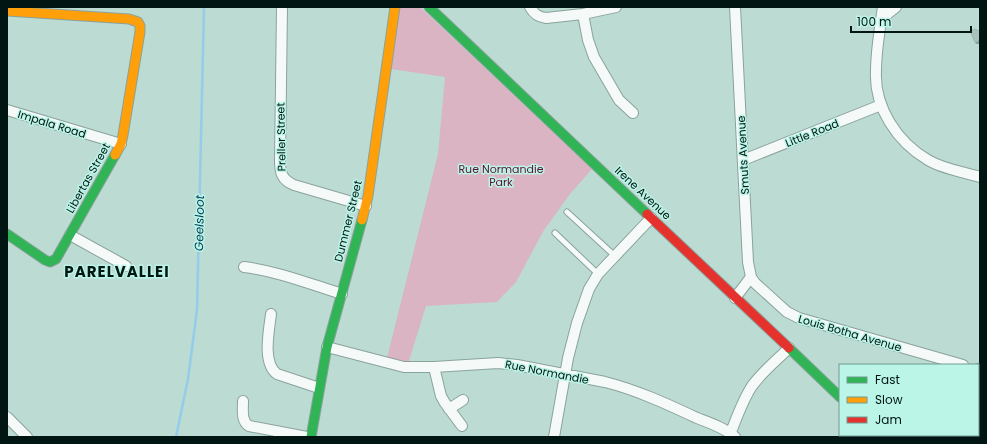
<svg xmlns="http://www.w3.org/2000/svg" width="987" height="444" font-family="Poppins,sans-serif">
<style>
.green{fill:#dbb4c3}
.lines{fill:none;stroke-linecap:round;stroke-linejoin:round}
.stream{stroke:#94cce9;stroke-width:2.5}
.building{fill:#a9c2bc;stroke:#9db6b0;filter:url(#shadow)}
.lane-casing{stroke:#8aa29d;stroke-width:7}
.street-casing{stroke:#8aa29d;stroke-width:12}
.fast-casing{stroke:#8aa29d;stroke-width:11}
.slow-casing{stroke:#8aa29d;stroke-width:11}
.jam-casing{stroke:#8aa29d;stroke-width:11}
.lane{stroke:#f5faf8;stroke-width:5}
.street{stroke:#f5faf8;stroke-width:10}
.fast{stroke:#30b455;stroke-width:9}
.slow{stroke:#ff9f0a;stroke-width:9}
.jam{stroke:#e5322d;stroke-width:9}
.labels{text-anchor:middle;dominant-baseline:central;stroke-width:3;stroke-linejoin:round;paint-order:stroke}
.street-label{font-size:11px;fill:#011612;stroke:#bbf5e7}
.park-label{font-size:11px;fill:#5d1233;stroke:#bbf5e7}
.water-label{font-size:12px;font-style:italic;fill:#013a57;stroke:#bbf5e7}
.district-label{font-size:15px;font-weight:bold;letter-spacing:1px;fill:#011612;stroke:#bbf5e7}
</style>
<defs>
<filter id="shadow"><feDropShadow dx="2.5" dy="4.5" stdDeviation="0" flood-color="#0004"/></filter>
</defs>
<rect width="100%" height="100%" fill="#bbdbd3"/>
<path class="green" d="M400,7H420L592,169L570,194L544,230L516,282L497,302L426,306L408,364L387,358L438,154L445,77L391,69Z"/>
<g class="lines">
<path class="stream" d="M176,437L188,379L197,310L204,7"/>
</g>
<path class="building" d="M976,29L977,31L980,30V42L979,40L975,42L970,31Z"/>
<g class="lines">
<defs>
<path id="lane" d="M567,212L615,256
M555,233L598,274"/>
<path id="street" d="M282,7L280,161C280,173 282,180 294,185L366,206
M530,7C534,14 538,17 546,18L583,14L616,7
M883,7C880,28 876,50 876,71C874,107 897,142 928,160C943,169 963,172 980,177
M583,14L588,40L594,57L619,100L633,113
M881,19L896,7
M7,110L121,144
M743,160L881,105
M70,235L126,266
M244,267C277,271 310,284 342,294
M751,277L755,283L787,312L799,318L963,365
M735,298L751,277L748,262L735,7
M271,314C269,331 262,363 277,374L319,388
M327,347L404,367H434L498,363L517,365L605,382C637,390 667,404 697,418C710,423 725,428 735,437
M434,367L441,396L445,403L462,426
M978,369L980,370
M243,401C243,410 241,421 249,426L307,437
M449,409L463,400
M7,417L27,437
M554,437L568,358L577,323L589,289L598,274L651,218
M729,437C736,420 742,401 752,386C762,372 777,360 789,348"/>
<path id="fast" d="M429,7L647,214
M7,234L45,260L50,262L56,259L115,155
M789,348L840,397
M311,437L327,347L362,220"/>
<path id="slow" d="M7,11L129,19L138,22L140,26V32L123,135L121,144L115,155
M362,220L368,196L395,7
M880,435L882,437"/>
<path id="jam" d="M647,214L789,348"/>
</defs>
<use href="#lane" class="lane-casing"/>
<use href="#street" class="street-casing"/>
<use href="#fast" class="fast-casing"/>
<use href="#slow" class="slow-casing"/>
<use href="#jam" class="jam-casing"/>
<use href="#lane" class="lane"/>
<use href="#street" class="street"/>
<use href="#fast" class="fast"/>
<use href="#slow" class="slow"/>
<use href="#jam" class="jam"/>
</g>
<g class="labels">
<g class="street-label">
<text transform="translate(52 124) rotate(17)">Impala Road</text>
<text transform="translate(812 133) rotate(-22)">Little Road</text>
<text transform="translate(281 137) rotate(-91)">Preller Street</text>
<text transform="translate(743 155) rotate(-93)">Smuts Avenue</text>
<text transform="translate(88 178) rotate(-61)">Libertas Street</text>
<text transform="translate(643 193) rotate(43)">Irene Avenue</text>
<text transform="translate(348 221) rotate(-76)">Dummer Street</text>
<text transform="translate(850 333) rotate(16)">Louis Botha Avenue</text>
<text transform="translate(547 372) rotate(11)">Rue Normandie</text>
</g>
<g class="park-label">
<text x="501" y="169">Rue Normandie<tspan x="501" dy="13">Park</tspan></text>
</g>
<g class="water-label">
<text transform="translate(199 223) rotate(-89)">Geelsloot</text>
</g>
<g class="district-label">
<text x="117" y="271">PARELVALLEI</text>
</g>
</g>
<rect width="987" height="444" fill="none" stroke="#011612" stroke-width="16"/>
<rect x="839" y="364" width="140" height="72" fill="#bbf5e7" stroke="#719c92"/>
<rect x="847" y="377" width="20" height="6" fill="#30b455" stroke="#719c92"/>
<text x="875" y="384" font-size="12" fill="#011612">Fast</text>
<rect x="847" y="397" width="20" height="6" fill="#ff9f0a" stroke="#719c92"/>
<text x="875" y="404" font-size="12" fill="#011612">Slow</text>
<rect x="847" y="417" width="20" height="6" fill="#e5322d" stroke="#719c92"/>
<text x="875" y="424" font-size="12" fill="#011612">Jam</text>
<path d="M851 26v6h120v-6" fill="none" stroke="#011612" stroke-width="2"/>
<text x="857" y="26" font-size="12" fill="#011612" stroke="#bbf5e7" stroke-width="3" paint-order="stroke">100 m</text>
</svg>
